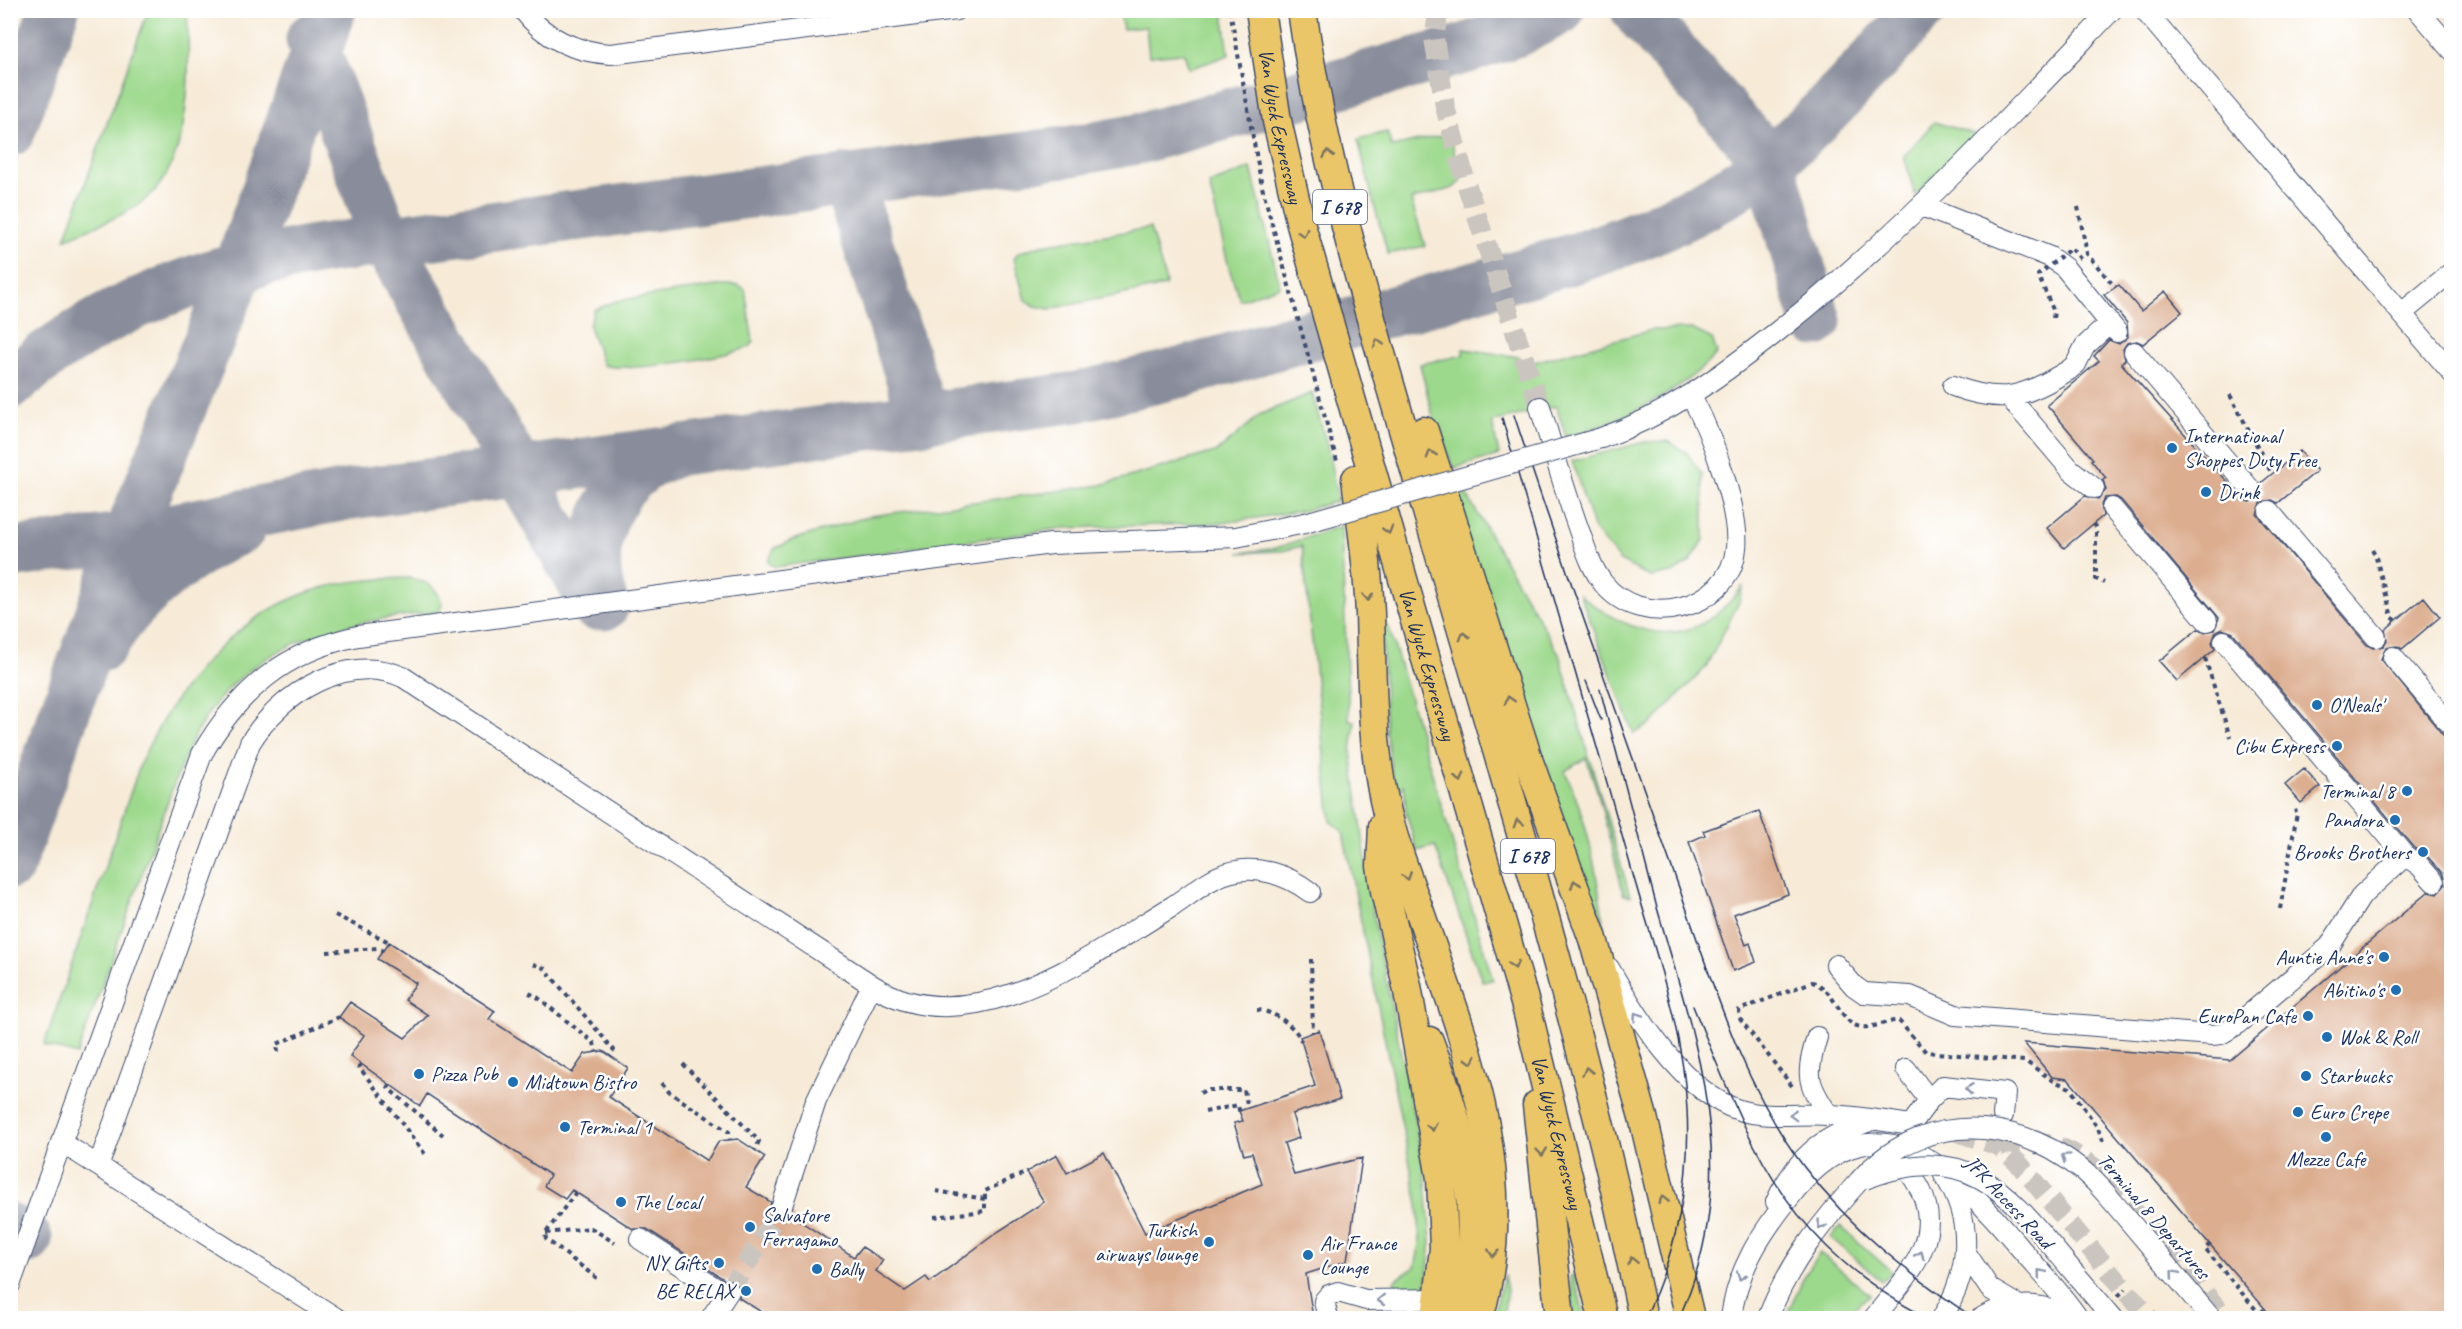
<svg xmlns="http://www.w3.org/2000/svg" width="2462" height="1329" font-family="Caveat,sans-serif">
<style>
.green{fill:#9dd98c;stroke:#5c8475;stroke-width:1.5}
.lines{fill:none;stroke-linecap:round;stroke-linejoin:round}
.taxiway{stroke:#898d9b;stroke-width:51}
.building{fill:#dcad8f}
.minor-tunnel{stroke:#cbc5c0;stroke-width:20;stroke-dasharray:20 10;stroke-linecap:butt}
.minor-casing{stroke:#3c4b70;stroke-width:22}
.highway-casing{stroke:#3c4b70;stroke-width:31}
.path{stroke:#3c4b70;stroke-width:4;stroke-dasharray:4.5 4.5;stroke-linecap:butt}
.minor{stroke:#fff;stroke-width:20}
.highway{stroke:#ebc669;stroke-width:28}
.tram{stroke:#1b2f5e;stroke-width:1.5}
.minor-bridge-casing{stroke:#3c4b70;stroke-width:22;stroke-linecap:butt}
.path-bridge{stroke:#3c4b70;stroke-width:4;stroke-dasharray:4.5 4.5;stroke-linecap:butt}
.minor-bridge{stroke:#fff;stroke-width:20}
.oneway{stroke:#797363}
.oneway2{stroke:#8d97ae}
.poi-dot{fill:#1f6fb2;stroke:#fff;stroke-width:2}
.labels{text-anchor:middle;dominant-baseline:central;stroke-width:5;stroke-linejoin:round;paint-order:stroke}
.shield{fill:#fff;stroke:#5f6d8e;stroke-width:1.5}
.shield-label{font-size:20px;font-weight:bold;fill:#1b2f5e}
.street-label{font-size:21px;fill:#1b2f5e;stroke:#fff}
.poi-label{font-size:21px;fill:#1b2f5e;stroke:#fff;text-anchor:start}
</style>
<rect width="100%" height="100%" fill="#fff"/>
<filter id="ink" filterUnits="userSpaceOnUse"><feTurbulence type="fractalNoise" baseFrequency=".0167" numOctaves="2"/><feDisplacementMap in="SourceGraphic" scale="12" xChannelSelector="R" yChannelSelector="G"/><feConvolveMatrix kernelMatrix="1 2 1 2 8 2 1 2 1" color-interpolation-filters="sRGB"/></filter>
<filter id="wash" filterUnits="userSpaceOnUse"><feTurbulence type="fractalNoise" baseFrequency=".008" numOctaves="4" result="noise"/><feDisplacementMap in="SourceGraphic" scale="24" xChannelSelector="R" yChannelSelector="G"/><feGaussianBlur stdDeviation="1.35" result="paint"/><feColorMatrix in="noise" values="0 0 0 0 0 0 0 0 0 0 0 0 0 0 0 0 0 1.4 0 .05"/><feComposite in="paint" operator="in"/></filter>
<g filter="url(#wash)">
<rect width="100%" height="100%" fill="#f7ebd8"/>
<path class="green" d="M148,11H187C190,65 193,160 147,198C125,217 91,227 65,239Z
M1119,11H1223L1229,55L1189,69L1184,53L1149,56L1146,27L1123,29Z
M1934,122L1975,134L1915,195L1904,156Z
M1387,132L1392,147L1450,134L1461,181L1453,188L1411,200L1425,246L1388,254L1373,201L1358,139Z
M1251,168L1280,286L1240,300L1229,268L1209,184Z
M1150,228L1166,282L1165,286L1049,309L1035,306L1025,300L1014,259L1018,253L1041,245Z
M723,285H738L745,289L753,342L750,347C721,357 631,373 603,365L589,326L594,310L616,301Z
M1692,329L1712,339L1717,353C1679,395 1619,421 1566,437L1556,406L1492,422L1499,455L1454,468L1433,417L1420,364L1464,355L1463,349L1519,357L1523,365L1652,330Z
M1312,393L1327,445L1338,501L1302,511L1222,523L1065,528L775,567L768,562L774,549L792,540L870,516L1101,485L1218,451L1261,414Z
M1667,441L1686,452L1702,474L1704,509V540L1690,562L1672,573L1650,577L1620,561L1594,530L1572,461L1644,442Z
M1465,492L1559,654L1630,896L1624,895L1597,790L1586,758L1565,771C1588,820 1597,873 1604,927L1530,748L1452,495Z
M1341,526L1349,720L1355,721L1351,751L1375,925L1425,1172L1431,1241L1425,1298L1410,1289H1397L1394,1281L1415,1267L1420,1244L1418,1204L1343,832L1331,821L1302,546L1282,551L1239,553L1276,548Z
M408,578C426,581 438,586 442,605L439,612C340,621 243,641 193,739C176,774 164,813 151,849C126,918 102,986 77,1055L44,1045L141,762C176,685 237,611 322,588C350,580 379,579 408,578Z
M1743,586L1739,602L1706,667L1651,724L1634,734L1580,595C1638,641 1695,652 1743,586Z
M1385,625L1389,628L1493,980L1482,981L1435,846L1417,851L1406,812L1404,785L1395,793L1386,733L1382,629Z
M1840,1226L1892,1272L1882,1281L1831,1238Z
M1820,1253L1870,1295L1841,1318H1785L1804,1277Z
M1504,1275L1507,1290L1503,1318H1493Z
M1574,1275L1585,1318H1574L1570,1276Z"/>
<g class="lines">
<path class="taxiway" d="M1636,10L1769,162L1816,321
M311,39L386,240L595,605
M10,131L54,10
M847,179L924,419
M10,384C99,307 207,268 321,249L1072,151L1138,139L1464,49L1518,31L1559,10
M10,553L128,537L240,265L331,10
M604,605C580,546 609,474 670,454
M102,646C133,594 187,553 241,528
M10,864L128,537L352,494L1077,397L1183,372L1579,257C1627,241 1673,223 1717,198C1796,151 1858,77 1920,10
M10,1229L27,1239"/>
</g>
<g id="blocks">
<path class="building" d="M2119,285L2141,311L2165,291L2182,312L2143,344L2137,341L2127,343L2123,349L2125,360L2121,363L2243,499L2249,502L2259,500L2263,494L2261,483L2300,451L2317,471L2278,503L2272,500L2262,502L2257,514L2367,645L2373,648L2383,646L2387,640L2385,630L2424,597L2440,617L2402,649L2397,646L2386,648L2381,659L2443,735L2451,739V1318H2273L2068,1079L2052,1077L2024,1043L2230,1060L2428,892L2437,894L2445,885L2443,874L2428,857L2413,847L2233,633L2222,629L2216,632L2212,643L2215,649L2177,681L2159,661L2198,629L2203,632L2214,630L2219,618L2121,500L2116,497L2105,498L2101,504L2103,516L2064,548L2047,528L2085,496L2098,499L2106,490L2103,480L2106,478L2091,460L2093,459L2047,405L2099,361L2094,356L2109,340L2119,344L2128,337L2127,323L2104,295Z
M2304,769L2320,787L2301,803L2285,785Z
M1759,811L1788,894L1734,914L1746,945L1750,943L1756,962L1733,971L1689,842L1705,835L1703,831Z
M389,942L495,1011L489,1019L572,1073L585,1054L603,1051L628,1068L609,1097L707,1161L719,1141L738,1139L765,1157L746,1187L771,1202L769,1211L773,1217L783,1221L791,1215L854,1257L862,1247L883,1260L876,1271L905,1291L926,1277L930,1282L999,1231L1044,1202L1026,1172L1057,1155L1067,1173L1104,1153L1145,1233L1262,1184L1252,1153L1244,1155L1234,1123L1243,1121L1239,1111L1315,1086L1300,1037L1319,1030L1340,1099L1292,1114L1299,1138L1284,1143L1294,1175L1362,1158L1347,1261L1306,1274L1313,1318H771L739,1298L740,1286L735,1281L725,1280L647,1229H633L572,1190L565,1199L544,1186L550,1175L427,1094L420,1106L350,1056L364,1035L339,1017L350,1002L405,1038L428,1015L405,1000L416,983L377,959Z"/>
</g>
</g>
<g filter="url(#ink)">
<use href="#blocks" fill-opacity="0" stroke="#3c4b70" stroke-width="1.5"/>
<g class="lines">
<path class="minor-tunnel" d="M1439,10L1434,38L1445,107L1467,186L1540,407
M2003,1117L1999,1146C2042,1137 2065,1144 2099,1171L2226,1318
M1957,1132L1999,1146L2019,1164L2149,1318
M729,1291L781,1209"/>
<defs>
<path id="minor" d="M523,10C545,39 576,52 611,54L956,10
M2144,10L2452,373
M2418,10L2452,50
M1922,206L2050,257L2065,268L2117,332
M2402,313L2452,272
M2134,352L2252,491
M1953,386C2003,405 2024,397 2069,370L2076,364L2085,346L2110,323
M2010,398L2071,470L2094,488
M1540,407C1553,449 1565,492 1580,533C1586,550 1592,569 1603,583C1640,631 1730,611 1736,548C1740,510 1710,430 1691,396
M1601,438C1669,415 1722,375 1778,331C1900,235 2005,122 2112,10
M2112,508L2207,621
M2269,511L2376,637
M2224,641L2330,767
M2393,657L2452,727
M2336,774L2405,856L2419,865L2434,882
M1836,965L1854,986L1864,993L1910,996L1955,1015L2212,1035L2221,1034L2238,1024L2329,947L2362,895L2405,856
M1609,968C1636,1015 1684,1093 1739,1110C1768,1119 1799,1113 1829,1115C1857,1116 1884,1121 1911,1125L1929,1100L1943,1086L2005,1093L2003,1115
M1817,1037C1806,1074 1806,1082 1828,1114
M1906,1069L1929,1100
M61,1142L336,1318
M99,1164L250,743C280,693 347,652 403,677L872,985C969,1048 1090,956 1173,906C1190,895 1209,878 1228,873C1256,864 1288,875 1310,892
M2108,1196L2211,1318
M1776,1202C1798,1155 1822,1137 1870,1121
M781,1209L816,1101L872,985
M640,1239L726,1295
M1966,1253L1990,1289L2019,1306
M2077,1276L2113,1318
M10,1285L202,754C238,691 285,651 358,636L1051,544L1236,537L1305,523
M711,1318L729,1291
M1328,1318L1324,1301L1329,1295L1338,1292L1366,1300L1440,1299
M1731,1318C1737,1270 1760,1235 1789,1198C1874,1088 1949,1165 2015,1242C2036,1267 2060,1291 2078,1318
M1768,1318C1787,1266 1822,1222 1859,1181
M1874,1318C1902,1281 1945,1243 1921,1191C1915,1179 1907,1167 1896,1158
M1942,1318C1970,1272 1975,1222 1944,1175
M1981,1318C2005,1303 2043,1300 2066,1318"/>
<g id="highway">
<path id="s1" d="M1260,10L1277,121L1301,225L1527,1010L1603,1318"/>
<path d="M1302,10C1326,181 1379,346 1427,511C1505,779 1588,1045 1643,1318"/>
<path d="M1424,431L1529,762L1593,939L1643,1117L1690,1318"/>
<path d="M1356,479C1362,524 1368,569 1370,614C1372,677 1371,739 1384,800C1393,841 1409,881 1423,921C1469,1051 1519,1180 1479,1318"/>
<path d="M1383,826L1381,866L1385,891L1407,986L1441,1178L1444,1248L1436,1318"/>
<path d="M1429,1041C1459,1120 1496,1239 1450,1318"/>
<path d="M1537,1105L1560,1318"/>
</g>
</defs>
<use href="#minor" class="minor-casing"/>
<use href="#highway" class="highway-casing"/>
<path class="path" d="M1230,10L1262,187L1338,465
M2078,207L2087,254L2115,287
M2230,395L2272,474
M2093,524L2096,528V579L2104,583
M2372,549L2375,554L2392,617L2396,620
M2205,658L2230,737
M2280,909L2297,813L2295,810
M335,915L389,942
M327,952L377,948L383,951
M1311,959L1313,1032
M533,964L544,968L614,1050L610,1056
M529,993L536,996L594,1043L596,1052
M1257,1010C1272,1010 1297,1027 1301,1041
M278,1052L277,1044L339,1017
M361,1064L359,1067L425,1154
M683,1064L759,1141L755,1150
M662,1083L669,1092L729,1132L730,1140
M390,1085L388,1088L443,1135
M1792,1086L1740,1019L1739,1010L1812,982C1834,988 1839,1020 1857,1026C1870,1031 1885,1020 1899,1021L1926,1052L2025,1061L2052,1080L2070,1088L2098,1128L2103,1141
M1200,1093L1206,1090H1244L1248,1108
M1205,1112L1238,1105L1240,1115
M936,1191L985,1199
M576,1192L545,1234L546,1239L598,1279
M934,1217L985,1211V1191L1026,1172
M546,1233L591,1228L615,1243
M2210,1244L2205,1249L2263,1318
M2118,1296L2126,1289
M2254,1318L2265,1309"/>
<use href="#minor" class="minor"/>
<use href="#highway" class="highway"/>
<path class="tram" d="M1514,415C1564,567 1618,717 1672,868C1709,969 1738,1080 1804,1167C1851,1229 1911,1276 1974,1318
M1502,418C1545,566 1588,715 1630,864C1652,944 1683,1025 1687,1109C1691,1181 1676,1254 1645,1318
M1586,681L1601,720
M1600,689C1619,761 1637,833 1656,904C1697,1048 1745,1171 1679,1318
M1693,1006C1752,1148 1783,1242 1927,1318"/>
<defs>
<path id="minor-bridge" d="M1305,523L1601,438
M1865,1179C1976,1136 2013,1201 2077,1276
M1859,1181C1930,1100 2044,1119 2108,1196"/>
</defs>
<use href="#minor-bridge" class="minor-bridge-casing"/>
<path class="path-bridge" d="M2053,318L2054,312L2038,275L2071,248L2083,262"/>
<use href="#minor-bridge" class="minor-bridge"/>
</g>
<defs><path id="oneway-chevron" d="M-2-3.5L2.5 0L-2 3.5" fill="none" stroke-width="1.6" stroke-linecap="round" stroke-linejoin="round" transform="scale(1.5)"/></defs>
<g class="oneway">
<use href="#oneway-chevron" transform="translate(1328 154) rotate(-102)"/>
<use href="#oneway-chevron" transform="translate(1303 233) rotate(75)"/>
<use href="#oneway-chevron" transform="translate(1378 343) rotate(-106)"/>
<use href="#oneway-chevron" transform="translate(1431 454) rotate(-107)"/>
<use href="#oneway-chevron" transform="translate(1388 530) rotate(74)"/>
<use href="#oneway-chevron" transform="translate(1368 597) rotate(86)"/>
<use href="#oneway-chevron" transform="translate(1464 636) rotate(-106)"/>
<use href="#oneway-chevron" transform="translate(1509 700) rotate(-107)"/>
<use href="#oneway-chevron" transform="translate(1460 778) rotate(73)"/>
<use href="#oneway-chevron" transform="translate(1518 823) rotate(-106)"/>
<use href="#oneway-chevron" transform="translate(1407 876) rotate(70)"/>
<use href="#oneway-chevron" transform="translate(1575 884) rotate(-109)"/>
<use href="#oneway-chevron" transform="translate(1514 965) rotate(74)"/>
<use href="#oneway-chevron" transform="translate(1471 1060) rotate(75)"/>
<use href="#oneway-chevron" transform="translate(1587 1071) rotate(-104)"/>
<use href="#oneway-chevron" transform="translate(1432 1127) rotate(79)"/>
<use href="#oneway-chevron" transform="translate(1542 1152) rotate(84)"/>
<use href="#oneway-chevron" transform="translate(1663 1200) rotate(-103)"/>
<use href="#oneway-chevron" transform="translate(1493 1253) rotate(96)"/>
<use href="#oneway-chevron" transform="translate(1632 1261) rotate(-102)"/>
</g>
<g class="oneway2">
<use href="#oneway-chevron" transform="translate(1637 1016) rotate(-124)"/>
<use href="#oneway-chevron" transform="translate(1969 1089) rotate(-173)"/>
<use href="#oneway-chevron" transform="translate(1793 1115) rotate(178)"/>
<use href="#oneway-chevron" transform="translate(2065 1157) rotate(-145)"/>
<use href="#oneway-chevron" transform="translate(1821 1225) rotate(127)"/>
<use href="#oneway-chevron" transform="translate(1920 1255) rotate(-66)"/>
<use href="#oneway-chevron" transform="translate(2041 1273) rotate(-130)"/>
<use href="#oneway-chevron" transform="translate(2174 1274) rotate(-130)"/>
<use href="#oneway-chevron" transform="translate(1741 1276) rotate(110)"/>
<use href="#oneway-chevron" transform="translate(1381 1300) rotate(179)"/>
</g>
</g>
<g class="poi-dot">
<circle cx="2172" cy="448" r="6"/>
<circle cx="2206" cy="492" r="6"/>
<circle cx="2317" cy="705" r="6"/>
<circle cx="2337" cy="746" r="6"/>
<circle cx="2407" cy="791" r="6"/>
<circle cx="2395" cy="820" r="6"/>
<circle cx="2423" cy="852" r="6"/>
<circle cx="2384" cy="957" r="6"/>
<circle cx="2396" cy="990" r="6"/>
<circle cx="2308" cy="1016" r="6"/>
<circle cx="2327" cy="1037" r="6"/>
<circle cx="419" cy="1074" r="6"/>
<circle cx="2306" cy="1076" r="6"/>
<circle cx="513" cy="1082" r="6"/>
<circle cx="2298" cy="1112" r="6"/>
<circle cx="565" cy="1127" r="6"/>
<circle cx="2326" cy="1137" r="6"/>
<circle cx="621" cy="1202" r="6"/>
<circle cx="750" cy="1227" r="6"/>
<circle cx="1209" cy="1242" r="6"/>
<circle cx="1308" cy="1255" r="6"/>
<circle cx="719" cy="1263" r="6"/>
<circle cx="817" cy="1269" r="6"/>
<circle cx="746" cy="1291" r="6"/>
</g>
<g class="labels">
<g class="shield">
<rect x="1313" y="190" width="54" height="34" rx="4.5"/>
<rect x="1501" y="839" width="54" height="34" rx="4.5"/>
</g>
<g class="shield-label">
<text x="1340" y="207">I 678</text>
<text x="1528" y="856">I 678</text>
</g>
<g class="street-label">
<text stroke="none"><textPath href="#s1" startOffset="118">Van Wyck Expressway</textPath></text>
<text stroke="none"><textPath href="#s1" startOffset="676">Van Wyck Expressway</textPath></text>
<text stroke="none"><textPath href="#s1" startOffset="1162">Van Wyck Expressway</textPath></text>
<text transform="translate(2009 1202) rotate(47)">JFK Access Road</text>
<text transform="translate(2154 1216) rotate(49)">Terminal 8 Departures</text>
</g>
<g class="poi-label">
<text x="2184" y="436">International<tspan x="2184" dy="24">Shoppes Duty Free</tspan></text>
<text x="2218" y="492">Drink</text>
<text x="2329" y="705">O'Neals'</text>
<text x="2325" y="746" text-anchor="end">Cibu Express</text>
<text x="2395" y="791" text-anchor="end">Terminal 8</text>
<text x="2383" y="820" text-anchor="end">Pandora</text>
<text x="2411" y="852" text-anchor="end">Brooks Brothers</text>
<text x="2372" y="957" text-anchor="end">Auntie Anne's</text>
<text x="2384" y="990" text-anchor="end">Abitino's</text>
<text x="2296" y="1016" text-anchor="end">EuroPan Cafe</text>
<text x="2339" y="1037">Wok &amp; Roll</text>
<text x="431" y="1074">Pizza Pub</text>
<text x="2318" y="1076">Starbucks</text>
<text x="525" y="1082">Midtown Bistro</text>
<text x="2310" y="1112">Euro Crepe</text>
<text x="577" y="1127">Terminal 1</text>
<text x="2326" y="1159" text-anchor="middle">Mezze Cafe</text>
<text x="633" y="1202">The Local</text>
<text x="762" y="1215">Salvatore<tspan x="762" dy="24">Ferragamo</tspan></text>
<text x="1197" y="1230" text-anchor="end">Turkish<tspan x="1197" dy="24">airways lounge</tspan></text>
<text x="1320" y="1243">Air France<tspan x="1320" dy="24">Lounge</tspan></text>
<text x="707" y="1263" text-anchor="end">NY Gifts</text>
<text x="829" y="1269">Bally</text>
<text x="734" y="1291" text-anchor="end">BE RELAX</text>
</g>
</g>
<rect width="2462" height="1329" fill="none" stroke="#fff" stroke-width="36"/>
</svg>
